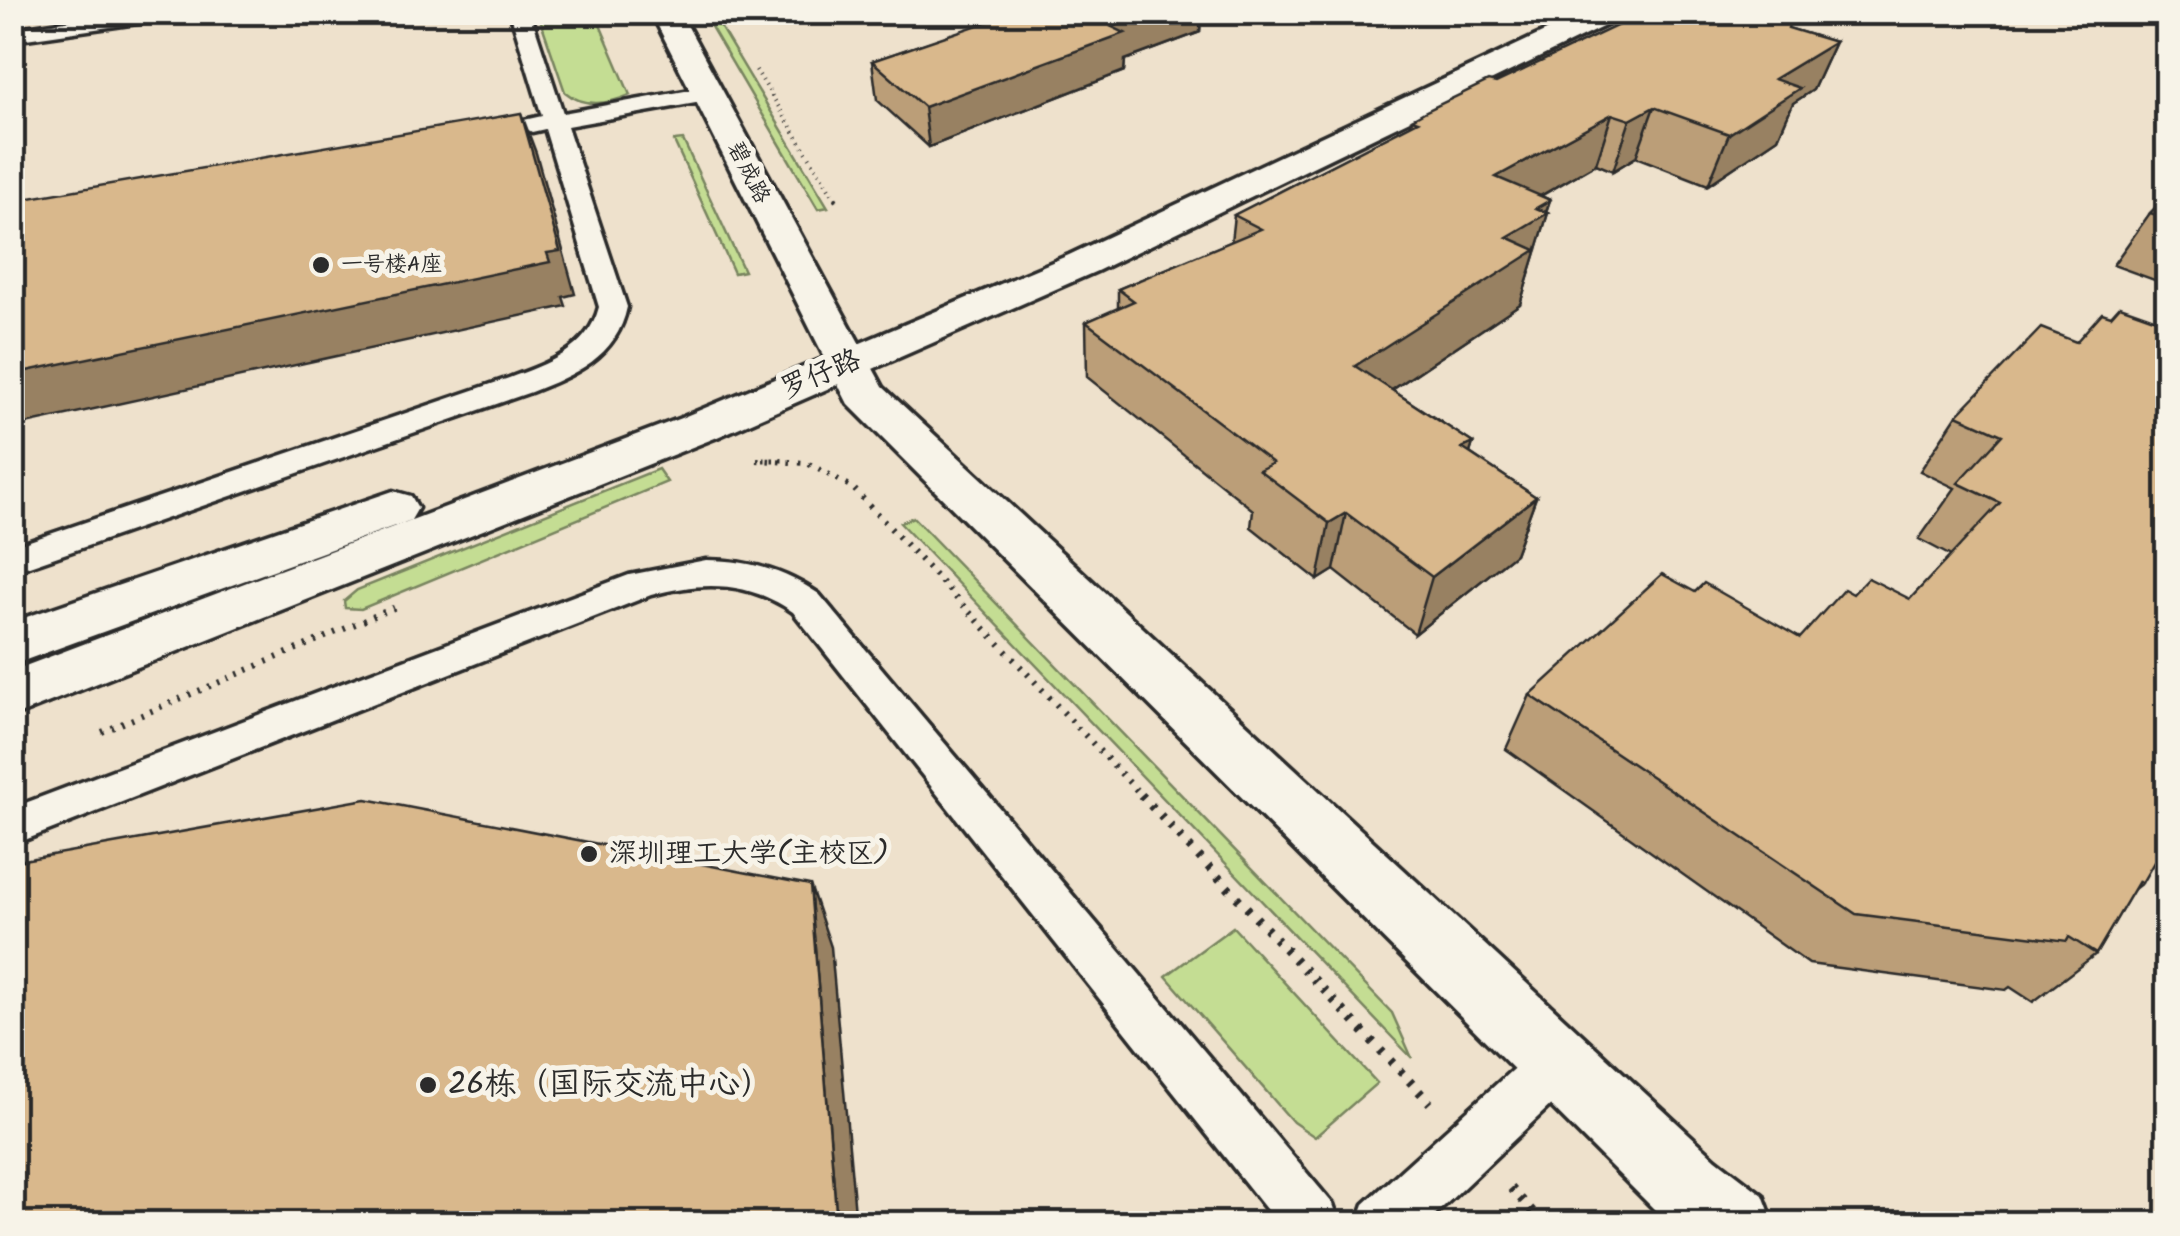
<svg xmlns="http://www.w3.org/2000/svg" width="2180" height="1236" font-family="Kalam,'LXGW WenKai TC',sans-serif">
<style>
.green{fill:#c4dd93;stroke:#78845f;stroke-width:2.5}
.lines{fill:none;stroke-linecap:round;stroke-linejoin:round}
.service-casing{stroke:#2b2b2b;stroke-width:7}
.tertiary-casing{stroke:#2b2b2b;stroke-width:7}
.secondary-casing{stroke:#2b2b2b;stroke-width:7}
.path-far3{stroke:#2b2b2b;stroke-width:4;stroke-dasharray:1 5;stroke-linecap:butt}
.path-far2{stroke:#2b2b2b;stroke-width:5;stroke-dasharray:2.5 6;stroke-linecap:butt}
.path-far1{stroke:#2b2b2b;stroke-width:6;stroke-dasharray:2.5 8;stroke-linecap:butt}
.path{stroke:#2b2b2b;stroke-width:9;stroke-dasharray:4 10;stroke-linecap:butt}
.service{fill:#f7f3e8;fill-rule:evenodd}
.tertiary{fill:#f7f3e8;fill-rule:evenodd}
.secondary{fill:#f7f3e8;fill-rule:evenodd}
.wall{fill:#bb9e78;stroke:#2b2b2b;stroke-width:2.5}
.shaded-wall{fill:#988162;stroke:#2b2b2b;stroke-width:2.5}
.building{fill:#d9b88c;stroke:#2b2b2b;stroke-width:2.5}
.poi-dot{fill:#2b2b2b;stroke:#f7f3e8;stroke-width:4}
.labels{text-anchor:middle;dominant-baseline:central;stroke-width:10;stroke-linejoin:round;paint-order:stroke}
.far-street-label{font-size:22px;fill:#2b2b2b;stroke:#f7f3e8}
.far-poi-label{font-size:22px;fill:#2b2b2b;stroke:#f7f3e8;text-anchor:start}
.street-label{font-size:28px;fill:#2b2b2b;stroke:#f7f3e8}
.poi-label{font-size:28px;fill:#2b2b2b;stroke:#f7f3e8;text-anchor:start}
.near-poi-label{font-size:32px;fill:#2b2b2b;stroke:#f7f3e8;text-anchor:start}
</style>
<rect width="100%" height="100%" fill="#eee1cc"/>
<filter id="ink" filterUnits="userSpaceOnUse"><feTurbulence type="fractalNoise" baseFrequency=".01" numOctaves="2"/><feDisplacementMap in="SourceGraphic" scale="20" xChannelSelector="R" yChannelSelector="G"/><feConvolveMatrix kernelMatrix="1 2 1 2 8 2 1 2 1" color-interpolation-filters="sRGB"/></filter>
<g filter="url(#ink)">
<path class="green" d="M538,13H595L630,95C609,104 584,108 565,92Z
M703,13H712L828,207L818,209Z
M683,140L744,271L734,273L674,141Z
M658,469L667,482L361,609L345,608L344,601L357,590Z
M913,517L1392,1013L1412,1058L900,523Z
M1233,927L1377,1083L1315,1137L1293,1122L1166,976Z"/>
<g class="lines">
<defs>
<path id="service" d="M127,12H182L172,18L12,41V29Z
M510,12H530L563,113L707,87L718,94L707,101L567,126L627,307C617,357 574,375 531,392L12,572V547L509,378C547,364 588,350 599,307L545,129L532,132L520,125L524,120L542,116Z
M706,560C748,560 784,570 819,594L1333,1204L1340,1224H1278L793,612C748,581 703,581 651,595L12,845V808L629,575Z
M1559,1037L1577,1044L1584,1062L1577,1080L1425,1224H1357L1364,1204L1541,1044Z"/>
<path id="tertiary" d="M651,12H680L883,387L1716,1159L1763,1195L1774,1224H1670L1660,1215L848,404Z"/>
<path id="secondary" d="M1587,12H1625L1621,18L1097,271L715,438L12,717V671L681,418L832,355L1069,255Z
M393,491L411,496L418,508L411,520L12,665V622Z"/>
</defs>
<use href="#service" class="service-casing"/>
<use href="#tertiary" class="tertiary-casing"/>
<use href="#secondary" class="secondary-casing"/>
<path class="path-far3" d="M756,70L836,200"/>
<path class="path-far2" d="M835,198L839,205
M763,460H785"/>
<path class="path-far1" d="M757,460L807,463L852,487L1143,797
M102,732L398,606"/>
<path class="path" d="M1141,795L1430,1103
M1511,1188L1544,1224"/>
<use href="#service" class="service"/>
<use href="#tertiary" class="tertiary"/>
<use href="#secondary" class="secondary"/>
</g>
<path class="wall" d="M964,12H1201L1200,32L1125,60L1124,71L929,147L877,100L872,61L986,23Z
M1788,28L1835,42L1813,90L1793,103L1778,138L1708,185L1636,157L1613,171L1596,164L1541,196L1550,200L1546,212L1548,213L1520,304L1392,390L1473,443L1470,453L1536,497L1515,554L1415,634L1334,570L1318,580L1251,527L1253,510L1087,377L1086,322L1118,309V289L1231,242L1234,215L1411,125L1412,119L1496,83Z
M2168,195V285L2113,265L2150,213Z
M2076,342L2142,883L2133,890L2096,954L2033,1002L2010,987L2006,990L1809,964L1506,749L1530,695L1695,592L1800,638L1853,594L1910,599L1951,556L1919,539L1955,488L1920,471L1957,415Z"/>
<path class="shaded-wall" d="M1153,12H1201L1200,32L1125,60L1124,71L929,147L924,107L1112,27Z
M1835,42L1813,90L1793,103L1778,138L1708,185L1729,134L1774,79Z
M1654,107L1636,157L1613,171L1630,120Z
M521,113L536,153L575,294L563,297L566,306L12,427V374L547,253Z
M1612,114L1596,164L1482,229L1496,177Z
M1550,200L1545,214L1548,213L1520,304L1344,422L1355,366L1507,237L1536,208Z
M1473,443L1456,499L1462,448Z
M1536,497L1515,554L1415,634L1432,577Z
M1346,513L1334,570L1318,580L1329,523Z
M810,885L831,947L856,1224H837Z"/>
<path class="building" d="M1016,12H1153L1112,27L1125,33L924,107L872,61Z
M1646,12H1792L1788,28L1835,42L1774,79L1800,88L1729,134L1654,107L1630,120L1612,114L1496,177L1550,200L1536,208L1548,213L1507,237L1536,250L1355,366L1473,443L1462,448L1536,497L1432,577L1346,513L1329,523L1259,470L1273,463L1086,322L1134,301L1118,289L1261,229L1234,215L1418,121L1412,119L1426,111L1488,81L1496,83Z
M521,113L560,251L547,253L550,262L12,374V201Z
M2168,195V218L2150,213Z
M2120,306L2168,323V838L2142,883L2139,881L2096,954L2069,937L2067,941L1856,914L1530,695L1662,574L1695,592L1704,583L1800,638L1844,589L1853,594L1868,578L1910,599L2000,503L1958,483L2002,435L1957,415L2041,328L2076,342L2102,313L2111,316Z
M366,799L810,885L837,1224H12V862Z"/>
</g>
<g class="poi-dot">
<circle cx="321" cy="265" r="10"/>
<circle cx="589" cy="854" r="10"/>
<circle cx="428" cy="1085" r="10"/>
</g>
<g class="labels">
<g class="far-street-label">
<text transform="translate(748 173) rotate(63)">碧成路</text>
</g>
<g class="far-poi-label">
<text x="341" y="265">一号楼A座</text>
</g>
<g class="street-label">
<text transform="translate(821 375) rotate(-23)">罗仔路</text>
</g>
<g class="poi-label">
<text x="609" y="854">深圳理工大学(主校区)</text>
</g>
<g class="near-poi-label">
<text x="448" y="1085">26栋（国际交流中心）</text>
</g>
</g>
<rect width="2180" height="1236" fill="none" stroke="#f7f3e8" stroke-width="50"/>
<rect x="25" y="25" width="2130" height="1186" fill="none" stroke="#2b2b2b" stroke-width="4" filter="url(#ink)"/>
</svg>
